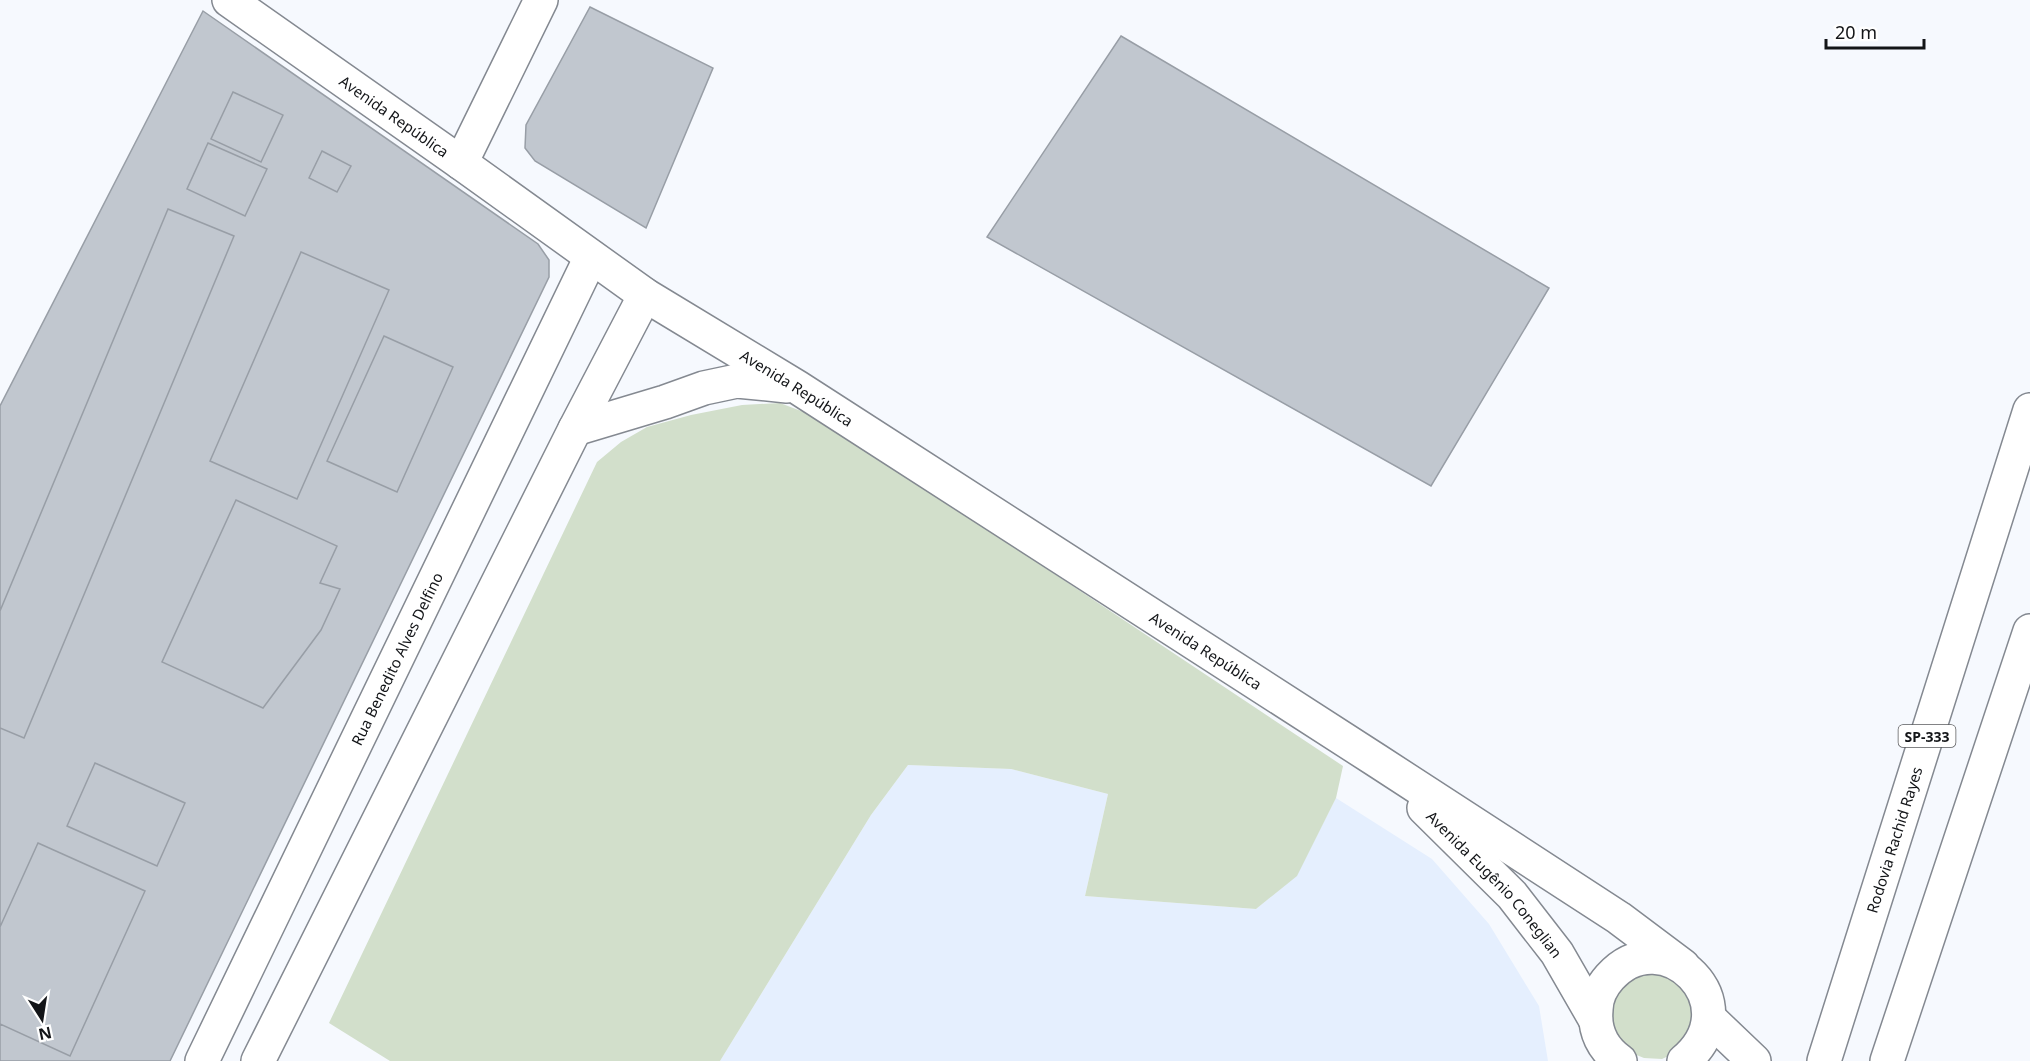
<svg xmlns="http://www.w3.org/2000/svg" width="2030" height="1061" font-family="'Noto Sans',sans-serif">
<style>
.built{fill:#e5effe}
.green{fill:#d2dfcb}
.building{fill:#c1c7cf;stroke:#989ea6;stroke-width:1.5}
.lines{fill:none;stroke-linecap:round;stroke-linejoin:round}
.street-casing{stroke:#848991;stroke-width:36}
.secondary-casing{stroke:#848991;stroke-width:36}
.highway-casing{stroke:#848991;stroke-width:36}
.street{stroke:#fff;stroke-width:33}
.secondary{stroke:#fff;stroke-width:33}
.highway{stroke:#fff;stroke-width:33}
.labels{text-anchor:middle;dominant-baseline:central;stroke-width:4.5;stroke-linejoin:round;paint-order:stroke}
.shield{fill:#fff;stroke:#5a5b5d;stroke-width:1.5}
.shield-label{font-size:14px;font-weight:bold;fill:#131518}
.street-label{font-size:15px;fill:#131518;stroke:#fff}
</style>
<rect width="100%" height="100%" fill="#f6f9fe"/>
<path class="built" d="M908,765L1011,769L1108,794L1085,896L1256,909L1296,876L1336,798L1432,859L1489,924L1539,1006L1548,1061H720L871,815Z"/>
<path class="green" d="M780,403L822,419L1343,766L1336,798L1297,876L1256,909L1085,896L1108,794L1011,769L908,765L871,815L720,1061H390L329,1023L597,462L621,442L647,427L691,415L742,405Z
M1661,972L1689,991L1696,1024L1677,1052L1662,1059L1644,1058L1629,1052L1616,1040L1609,1007L1616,991L1628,979Z"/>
<path class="building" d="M590,7L713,68L646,228L535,161L525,148L526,125Z
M203,11L538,244L549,260V277L170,1061H0V406Z
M1121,36L1549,288L1431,486L987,237Z
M233,92L283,115L261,162L211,139Z
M208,143L267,169L245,216L187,189Z
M322,151L351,166L337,192L309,178Z
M168,209L234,236L24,738L0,728V611Z
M301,252L389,290L297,499L210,461Z
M384,336L453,367L397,492L327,461Z
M236,500L337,546L320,583L340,589L321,630L263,708L162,662Z
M95,763L185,803L157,866L67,826Z
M38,843L145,891L70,1056L0,1024V927Z"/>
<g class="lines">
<defs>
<path id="street" d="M461,163L541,0"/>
<g id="secondary">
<path id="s1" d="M229,0L461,163L645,295L797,387L1376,760L1619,918L1683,966"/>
<path d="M575,429L665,402L704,388L737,381L787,386"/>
<path id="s2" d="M1424,808L1512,895L1557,953L1595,1019"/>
<path d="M1709,1018L1754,1061"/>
<path id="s3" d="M202,1061L591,257"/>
<path d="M258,1061L575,429L645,295"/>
<path d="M1620,1061C1603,1049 1594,1031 1596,1010C1596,997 1601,987 1610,977C1663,918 1752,1004 1684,1061"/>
</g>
<g id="highway">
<path id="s4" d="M1824,1061L2030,410"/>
<path d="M1887,1061L2030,631"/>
</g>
</defs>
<use href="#street" class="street-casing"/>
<use href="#secondary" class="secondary-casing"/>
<use href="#highway" class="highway-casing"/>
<use href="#street" class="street"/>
<use href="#secondary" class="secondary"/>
<use href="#highway" class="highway"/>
</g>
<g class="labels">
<rect class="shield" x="1898.5" y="725" width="57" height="22" rx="4.5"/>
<g class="shield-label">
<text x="1927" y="736">SP-333</text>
</g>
<g class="street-label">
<text stroke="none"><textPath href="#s1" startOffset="202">Avenida República</textPath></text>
<text stroke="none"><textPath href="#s1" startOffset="688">Avenida República</textPath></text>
<text stroke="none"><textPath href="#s1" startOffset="1174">Avenida República</textPath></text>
<text stroke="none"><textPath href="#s3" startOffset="447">Rua Benedito Alves Delfino</textPath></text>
<text stroke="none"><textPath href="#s4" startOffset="232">Rodovia Rachid Rayes</textPath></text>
<text stroke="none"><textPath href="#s2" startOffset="104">Avenida Eugênio Coneglian</textPath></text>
</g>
</g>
<g transform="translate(42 1019) rotate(168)" stroke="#ffffff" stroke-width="4.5" paint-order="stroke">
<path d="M0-4.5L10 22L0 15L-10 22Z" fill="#131518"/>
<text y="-9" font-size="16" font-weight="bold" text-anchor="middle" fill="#131518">N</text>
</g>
<path d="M1826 39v9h98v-9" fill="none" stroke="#131518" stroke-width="3"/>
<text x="1835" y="39" font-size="18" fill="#131518" stroke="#ffffff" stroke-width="4.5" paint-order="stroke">20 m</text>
</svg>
